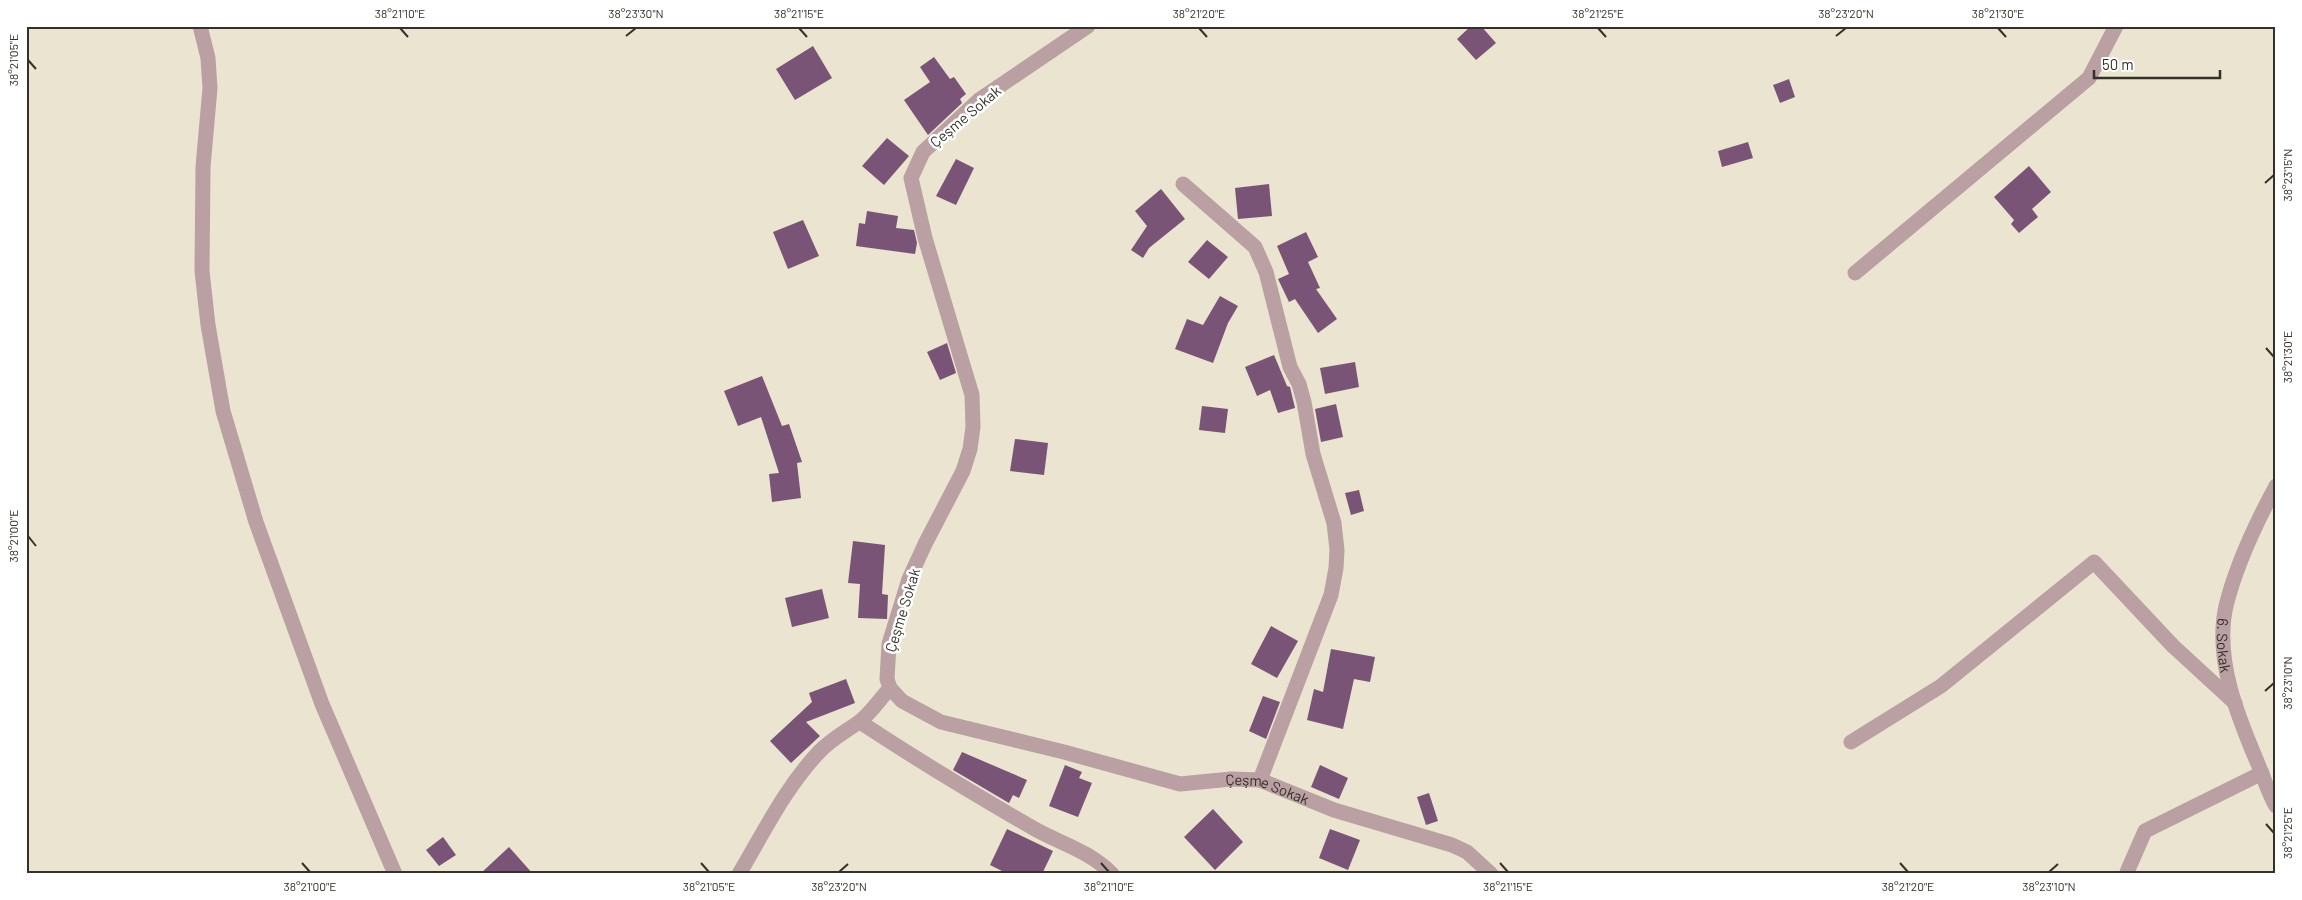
<svg xmlns="http://www.w3.org/2000/svg" width="2302" height="900" font-family="Barlow,sans-serif">
<style>
.building{fill:#7a5476}
.lines{fill:none;stroke-linecap:round;stroke-linejoin:round}
.minor{stroke:#ba9fa3;stroke-width:15}
.ticks{fill:none;stroke:#333129;stroke-width:2}
.labels{text-anchor:middle;dominant-baseline:central;stroke-width:5;stroke-linejoin:round;paint-order:stroke}
.street-label{font-size:15px;fill:#333129;stroke:#fff}
.neatline{fill:none;stroke:#333129;stroke-width:2}
.ticks-label{font-size:12px;text-anchor:middle;fill:#333129}
</style>
<rect width="100%" height="100%" fill="#eae4d0"/>
<path class="building" d="M1471,26H1481L1496,43L1476,60L1457,39Z
M813,46L832,78L795,100L776,69Z
M934,57L950,79L954,77L966,94L960,99L962,103L928,135L904,100L930,82L920,67Z
M1789,79L1795,97L1780,103L1773,85Z
M887,138L909,156L884,185L862,166Z
M1748,142L1753,158L1722,167L1718,151Z
M956,159L974,168L956,205L936,196Z
M2029,166L2051,192L2032,209L2038,217L2019,233L2011,224L2014,220L1994,197Z
M1269,184L1272,216L1238,219L1235,188Z
M1161,189L1185,219L1149,248L1143,258L1131,250L1147,226L1135,211Z
M867,211L898,216L896,228L914,230L917,243L915,254L856,246L859,223L865,224Z
M803,220L819,256L788,269L773,232Z
M1306,232L1318,257L1308,262L1320,288L1316,289L1337,319L1318,333L1295,299L1289,302L1278,279L1289,274L1277,246Z
M1207,240L1228,257L1209,279L1188,262Z
M1220,296L1238,306L1228,323L1213,363L1175,349L1187,319L1203,325Z
M947,343L956,373L940,380L927,352Z
M1274,355L1287,386L1290,387L1295,408L1278,413L1270,390L1257,396L1245,367Z
M1355,362L1359,387L1325,394L1320,368Z
M762,376L782,426L789,424L802,462L797,463L801,498L772,502L769,474L779,473L761,417L738,426L724,391Z
M1336,404L1343,437L1321,442L1315,409Z
M1202,406L1228,409L1225,433L1199,430Z
M1015,439L1048,443L1044,475L1010,471Z
M1359,490L1364,511L1351,515L1345,493Z
M853,541L885,545L882,594L888,595L887,619L858,618L860,584L848,583Z
M822,589L829,618L792,627L785,598Z
M1271,626L1298,641L1277,678L1251,664Z
M1331,649L1375,657L1370,682L1354,679L1343,729L1307,720L1314,689L1323,692Z
M846,679L855,703L806,722L820,736L791,763L770,741L812,702L809,693Z
M1263,696L1280,702L1266,739L1249,731Z
M962,752L1027,780L1019,798L1013,795L1009,803L953,770Z
M1065,765L1082,772L1079,778L1092,783L1078,817L1049,806Z
M1320,765L1348,778L1339,799L1311,787Z
M1429,793L1438,821L1426,825L1417,797Z
M1213,809L1243,842L1215,870L1184,837Z
M1007,829L1053,851L1042,874H1008L990,865Z
M1330,829L1360,840L1348,870L1319,858Z
M443,837L456,855L439,866L426,850Z
M509,847L533,874H480Z"/>
<g class="lines">
<g class="minor">
<path d="M200,26L208,58L210,88L203,167L202,271L208,325L223,411L256,522L322,704L395,874"/>
<path id="s1" d="M1088,26L979,100L923,152L911,178L925,238L972,395L973,427L970,449L963,471L925,544L909,579L889,644L887,679L890,688L902,701L941,722L1064,752L1180,784L1231,779L1260,780L1334,810L1452,845L1467,852L1491,874"/>
<path d="M1183,184L1255,247L1266,272L1290,367L1299,384L1304,402L1313,454L1334,523L1337,550L1336,568L1331,595L1260,780"/>
<path d="M1855,273L2089,78L2116,26"/>
<path id="s2" d="M2276,486C2256,523 2236,565 2226,606C2214,659 2238,717 2258,764C2264,778 2268,793 2276,806"/>
<path d="M860,722C916,759 974,794 1033,828C1059,843 1090,851 1112,874"/>
<path d="M1851,742L1941,686L2094,562L2173,646L2235,703"/>
<path d="M2127,872L2145,831L2262,773"/>
<path d="M739,874C764,832 785,788 819,752C831,739 845,732 859,722C870,714 880,699 890,688"/>
</g>
</g>
<path class="ticks" d="M400,28L408,37M799,28L807,37M1199,28L1207,37M1598,28L1606,37M1998,28L2006,37M626,36L636,28M1836,36L1846,28M28,60L36,69M2265,183L2274,175M2266,348L2274,357M28,536L36,546M2265,691L2274,683M2266,824L2274,833M302,863L310,872M701,863L709,872M1101,863L1109,872M1500,863L1508,872M1900,863L1908,872M839,872L848,864M2049,872L2058,864"/>
<g class="labels">
<g class="street-label">
<text transform="translate(965 116) rotate(-40)">Çeşme Sokak</text>
<text transform="translate(902 610) rotate(-73)">Çeşme Sokak</text>
<text stroke="none"><textPath href="#s2" startOffset="170">6. Sokak</textPath></text>
<text stroke="none"><textPath href="#s1" startOffset="1171">Çeşme Sokak</textPath></text>
</g>
</g>
<rect width="2302" height="900" fill="none" stroke="#ffffff" stroke-width="55"/>
<path d="M2094 70v8h126v-8" fill="none" stroke="#333129" stroke-width="2.5"/>
<text x="2102" y="70" font-size="15" fill="#333129" stroke="#ffffff" stroke-width="4" paint-order="stroke">50 m</text>
<rect x="28" y="28" width="2246" height="844" class="neatline"/>
<g class="ticks-label">
<text x="400" y="18">38°21'10"E</text>
<text x="636" y="18">38°23'30"N</text>
<text x="799" y="18">38°21'15"E</text>
<text x="1199" y="18">38°21'20"E</text>
<text x="1598" y="18">38°21'25"E</text>
<text x="1846" y="18">38°23'20"N</text>
<text x="1998" y="18">38°21'30"E</text>
<text transform="translate(14 60) rotate(-90)" y="4">38°21'05"E</text>
<text transform="translate(2288 175) rotate(-90)" y="4">38°23'15"N</text>
<text transform="translate(2288 357) rotate(-90)" y="4">38°21'30"E</text>
<text transform="translate(14 536) rotate(-90)" y="4">38°21'00"E</text>
<text transform="translate(2288 683) rotate(-90)" y="4">38°23'10"N</text>
<text transform="translate(2288 833) rotate(-90)" y="4">38°21'25"E</text>
<text x="310" y="891">38°21'00"E</text>
<text x="709" y="891">38°21'05"E</text>
<text x="839" y="891">38°23'20"N</text>
<text x="1109" y="891">38°21'10"E</text>
<text x="1508" y="891">38°21'15"E</text>
<text x="1908" y="891">38°21'20"E</text>
<text x="2049" y="891">38°23'10"N</text>
</g>
</svg>
